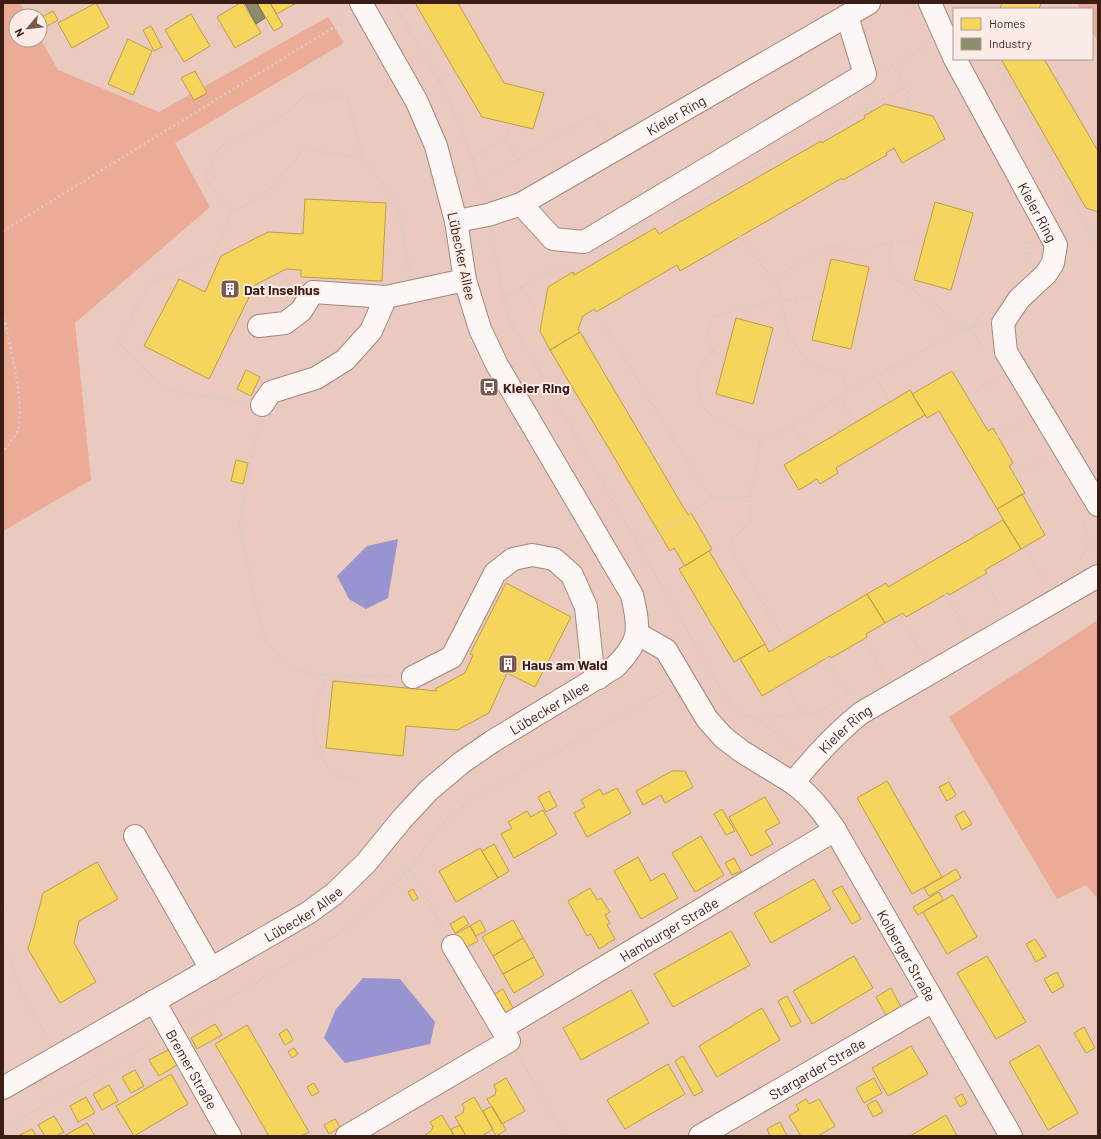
<svg xmlns="http://www.w3.org/2000/svg" width="1101" height="1139" font-family="Barlow,sans-serif">
<style>
.green{fill:#ebab96}
.water{fill:#9894d1}
.homes{fill:#f6d55c;stroke:#be9e47}
.industry{fill:#8c8c6e;stroke:#736b53}
.lines{fill:none;stroke-linecap:round;stroke-linejoin:round}
.minor-casing{stroke:#a2877e;stroke-width:24}
.path{stroke:#d5cbc7;stroke-width:2.5;stroke-dasharray:2 3;stroke-linecap:butt}
.minor{stroke:#fcf7f5;stroke-width:22}
.labels{text-anchor:middle;dominant-baseline:central;stroke-width:4;stroke-linejoin:round;paint-order:stroke}
.street-label{font-size:14px;fill:#3a1e15;stroke:#fcece7}
.poi-label{font-size:14px;font-weight:bold;fill:#3a1e15;stroke:#fcece7;text-anchor:start}
</style>
<rect width="100%" height="100%" fill="#eac9be"/>
<path class="green" d="M3,3H20L28,16H16V40H40V38L58,70L159,112L328,17L344,43L175,143L210,207L75,323L91,480L3,531Z
M1077,3H1098V42L1092,31V9H1080Z
M1098,620V899L1086,885L1057,899L949,717Z"/>
<path class="water" d="M398,539L388,598L366,609L349,599L337,576L367,546Z
M363,978L400,979L435,1022L430,1044L345,1063L324,1038L336,1009Z"/>
<path class="homes" d="M96,3L109,27L72,48L58,23Z
M240,3H243L261,33L235,48L217,17Z
M257,3H270L283,26L274,31Z
M270,3H296L277,14Z
M415,3H458L504,83L544,93L533,129L482,117Z
M1002,3H1041L1039,9H1000Z
M53,11L58,20L40,30V18Z
M191,14L210,46L184,62L165,30Z
M151,26L162,47L154,51L143,30Z
M128,39L152,51L133,95L108,84Z
M1001,59H1044L1098,151V212L1086,208Z
M195,71L207,93L194,100L181,78Z
M885,104L933,116L945,139L902,163L894,148L886,153L887,155L843,180L842,178L680,271L677,265L596,312L594,309L583,316L578,329L580,332L550,350L540,331L548,287L573,272L574,275L655,228L659,234L821,141L822,143L825,141L865,118L864,116Z
M305,199L386,203L382,281L301,277V270L286,269L255,285L209,379L144,346L179,279L205,292L221,256L268,232L303,234Z
M935,202L973,213L951,290L914,280Z
M831,259L869,267L851,349L812,340Z
M736,318L773,328L753,404L716,394Z
M580,332L688,515L691,513L712,549L685,566L674,548L670,551L550,350Z
M246,370L260,377L251,396L237,389Z
M952,371L988,431L993,428L1013,463L1009,466L1025,493L997,509L939,411L927,418L912,394Z
M910,390L925,415L836,468L838,473L820,484L817,479L799,490L784,465Z
M236,460L248,463L243,484L231,481Z
M1022,494L1045,535L1021,549L997,509Z
M1003,520L1021,549L985,570L987,573L949,595L948,593L906,617L903,613L885,623L867,594L886,583L888,587Z
M709,551L765,644L734,662L679,569Z
M506,583L571,617L535,687L507,673L489,713L457,730L406,726L403,756L326,748L333,681L437,691L435,689L465,673L473,655L470,654Z
M867,594L885,623L866,634L867,637L864,639L831,658L830,656L762,696L740,659L765,644L769,652Z
M672,771H685L693,787L665,803L661,795L643,805L636,791Z
M887,781L942,877L912,894L857,798Z
M949,782L956,795L947,801L939,787Z
M617,788L631,813L587,837L574,813L585,807L581,800L600,789L603,795Z
M549,791L557,806L546,812L538,797Z
M765,797L780,823L765,831L773,844L751,856L729,817Z
M722,809L735,831L726,835L714,814Z
M543,810L557,834L514,858L501,834L512,828L508,822L527,811L531,817Z
M964,811L972,824L962,830L955,816Z
M701,836L724,875L695,892L672,853Z
M494,844L509,871L498,878L482,851Z
M480,848L498,878L456,902L439,871Z
M638,857L651,881L664,873L678,898L641,919L614,871Z
M734,858L741,871L732,875L725,863Z
M97,862L118,899L79,921L74,943L96,982L60,1003L28,949L31,939L43,893Z
M956,869L961,878L929,896L924,888Z
M814,879L831,909L771,943L754,913Z
M842,886L861,919L852,924L832,891Z
M590,888L597,900L601,898L610,912L605,915L610,923L607,925L615,939L599,949L591,934L587,936L568,901Z
M413,889L418,898L413,901L408,892Z
M939,892L943,900L918,915L913,907Z
M953,895L977,937L947,954L923,912Z
M464,916L469,924L455,933L450,924Z
M480,920L486,931L476,936L470,926Z
M513,920L523,938L493,956L482,937Z
M470,926L478,941L463,949L455,934Z
M731,931L750,965L673,1007L654,974Z
M523,938L534,957L503,974L493,956Z
M1035,939L1046,956L1036,962L1026,944Z
M854,956L873,988L812,1024L793,991Z
M987,956L1026,1022L996,1039L957,973Z
M534,957L544,975L514,993L503,974Z
M1057,972L1064,986L1052,993L1044,979Z
M891,988L903,1011L888,1019L876,997Z
M503,989L515,1012L503,1019L491,996Z
M631,990L649,1023L581,1060L563,1028Z
M787,996L801,1022L791,1027L778,1001Z
M762,1008L780,1040L717,1077L699,1046Z
M215,1024L222,1035L197,1049L191,1038Z
M247,1025L309,1132L301,1136H269L215,1044Z
M1084,1027L1095,1048L1086,1053L1074,1033Z
M287,1029L293,1040L285,1045L279,1034Z
M1039,1045L1078,1113L1048,1130L1009,1062Z
M911,1046L928,1074L888,1096L872,1068Z
M294,1048L298,1054L292,1058L288,1052Z
M168,1050L177,1065L159,1076L149,1060Z
M683,1056L703,1091L694,1096L675,1061Z
M668,1064L685,1094L625,1129L607,1100Z
M135,1070L144,1086L131,1093L122,1077Z
M171,1074L188,1104L134,1136L116,1106Z
M506,1078L525,1111L502,1124L487,1099L495,1095L496,1090L494,1085Z
M874,1078L882,1093L864,1103L856,1088Z
M314,1083L319,1092L312,1096L307,1087Z
M109,1085L118,1101L102,1110L93,1094Z
M962,1094L967,1103L960,1107L955,1098Z
M86,1097L95,1113L78,1122L70,1106Z
M474,1097L493,1129L482,1136H466L455,1117L463,1113L464,1108L462,1104Z
M806,1099L809,1104L819,1099L835,1126L818,1136H801L789,1116L799,1110L796,1105Z
M876,1100L883,1112L873,1117L867,1105Z
M492,1106L506,1130L496,1136L483,1111Z
M442,1115L454,1136H424L431,1131L433,1127L430,1122Z
M946,1115L957,1136H910Z
M54,1116L64,1132L56,1136H45L38,1125Z
M335,1119L340,1127L329,1134L324,1125Z
M780,1122L787,1136H770L767,1129Z
M87,1123L95,1136H64L78,1128Z
M460,1125L466,1136H454L451,1129Z
M32,1129L36,1136H18Z"/>
<path class="industry" d="M245,3H257L265,18L256,24Z"/>
<g class="lines">
<defs>
<g id="minor">
<path d="M930,3L954,57"/>
<path id="s1" d="M955,59L1056,245L1053,263L1046,274L1019,299L1003,323L1006,352L1098,505"/>
<path d="M521,204L553,239L584,242L865,74L847,16"/>
<path id="s2" d="M456,221L488,215L521,204L869,3"/>
<path d="M259,326L285,323L301,311L313,292L386,297"/>
<path d="M262,405L271,392L316,378L345,360L371,331L386,297L465,280"/>
<path id="s3" d="M638,634L666,650L707,719L723,737L741,751L793,783C814,757 835,734 861,713L1098,576"/>
<path d="M413,677L452,657L495,573L513,559L532,555L554,559L572,575L586,607L592,663L599,678"/>
<path id="s4" d="M793,783C811,796 823,812 835,830L1011,1136"/>
<path d="M135,836L211,969"/>
<path id="s5" d="M154,1001L230,1136"/>
<path id="s6" d="M502,1028L835,830"/>
<path id="s7" d="M3,1088L308,913L334,894L366,863L402,819L429,790L461,763L493,741L615,667C641,641 640,629 632,595L497,365L480,329L465,280L456,221L436,146L417,102L361,3"/>
<path d="M347,1136L509,1041L453,946"/>
<path id="s8" d="M700,1136L933,1001"/>
</g>
</defs>
<use href="#minor" class="minor-casing"/>
<path class="path" d="M334,3L338,10
M394,3L448,98L472,157L482,194
M904,3L907,10
M964,3L967,9
M401,13L416,4
M995,59L1098,247
M893,65L910,96L906,109
M887,69L925,46
M439,81L456,72
M1012,91L1017,88
M505,139L510,124
M472,157L505,139L517,160
M1052,163L1058,160
M478,182L594,115L604,130
M230,212L205,177L221,146L277,121L306,95L347,97L363,158
M674,217L905,87
M3,231L344,21
M739,236L776,283L782,299C795,300 808,297 822,298
M492,238L503,298L511,322L722,692L739,714L757,718L795,747
M891,242L924,240
M1027,242V259
M776,283L796,263L830,246L861,252L875,246L891,242L889,265L899,281L941,309L958,331
M522,287L564,264
M503,298L522,287L533,306L543,312
M3,313C9,344 25,398 18,429C16,436 8,445 3,452
M982,314L970,327L982,347
M605,326L700,482L712,498L750,497
M712,351L726,356
M876,377L890,402
M968,396L996,378
M840,397L854,423
M241,402L164,389L117,342L150,284L215,255L230,212L264,196L304,149L363,158L398,205L409,270
M792,426L807,451
M258,427L239,524L257,611L268,644L281,659L295,669L311,674L392,677
M997,437L1023,422
M761,441L713,417L703,407L697,391L698,371L712,351L708,334L713,316L782,299L787,330L796,346L810,364L841,375L849,391
M1015,476L1044,459
M639,547L712,498
M1025,547L1044,581
M1081,559L1089,544L1084,523
M982,576L1000,606
M945,594L964,627
M900,615L921,652
M780,631L736,559L731,541L751,520L750,497L761,441L792,426L849,391L958,331L970,327L981,326
M864,639L885,674
M826,658L849,695
M327,675C322,689 314,704 313,719C312,738 322,762 334,776L357,779
M785,683L803,714
M757,718L818,713L836,702
M410,869L443,928
M3,914L8,908
M3,949L6,951L23,993L47,1037
M190,1021L341,932L410,869L444,822L471,800L664,691
M521,1061L566,1136
M3,1129L152,1043"/>
<use href="#minor" class="minor"/>
</g>
<defs>
<symbol id="building-square" viewBox="-11 -11 22 22"><rect x="-9" y="-9" width="18" height="18" rx="4" fill="#785a50" stroke="#fcece7"/><path d="M-4-6H4V6H1V3H-1V6H-4ZM-2.5-4.3h1.7v1.8h-1.7ZM.8-4.3h1.7v1.8H.8ZM-2.5-1h1.7V.8h-1.7ZM.8-1h1.7V.8H.8Z" fill="#fff"/></symbol>
<symbol id="bus-square" viewBox="-11 -11 22 22"><rect x="-9" y="-9" width="18" height="18" rx="4" fill="#785a50" stroke="#fcece7"/><path d="M-5-6H5V4H4V6H2V4H-2V6H-4V4H-5ZM-3.5-4V0h7V-4ZM-3.5 1.2v1.5H-2V1.2ZM2 1.2v1.5H3.5V1.2Z" fill="#fff"/></symbol>
</defs>
<g fill-rule="evenodd">
<use href="#building-square" x="219" y="278" width="22" height="22"/>
<use href="#bus-square" x="478" y="376" width="22" height="22"/>
<use href="#building-square" x="497" y="653" width="22" height="22"/>
</g>
<g class="labels">
<g class="street-label">
<text stroke="none"><textPath href="#s2" startOffset="246">Kieler Ring</textPath></text>
<text stroke="none"><textPath href="#s1" startOffset="174">Kieler Ring</textPath></text>
<text transform="translate(462 256) rotate(78)">Lübecker Allee</text>
<text stroke="none"><textPath href="#s7" startOffset="671">Lübecker Allee</textPath></text>
<text stroke="none"><textPath href="#s3" startOffset="296">Kieler Ring</textPath></text>
<text stroke="none"><textPath href="#s7" startOffset="347">Lübecker Allee</textPath></text>
<text stroke="none"><textPath href="#s6" startOffset="194">Hamburger Straße</textPath></text>
<text stroke="none"><textPath href="#s4" startOffset="208">Kolberger Straße</textPath></text>
<text stroke="none"><textPath href="#s5" startOffset="78">Bremer Straße</textPath></text>
<text stroke="none"><textPath href="#s8" startOffset="135">Stargarder Straße</textPath></text>
</g>
<g class="poi-label">
<text x="244" y="289">Dat Inselhus</text>
<text x="503" y="387">Kieler Ring</text>
<text x="522" y="664">Haus am Wald</text>
</g>
</g>
<rect width="1101" height="1139" fill="none" stroke="#3a1e15" stroke-width="8"/>
<rect x="953" y="8" width="140" height="52" fill="#fcece7" stroke="#ae9a93"/>
<rect x="961" y="18" width="20" height="12" fill="#f6d55c" stroke="#ae9a93"/>
<text x="989" y="28" font-size="12" fill="#3a1e15">Homes</text>
<rect x="961" y="38" width="20" height="12" fill="#8c8c6e" stroke="#ae9a93"/>
<text x="989" y="48" font-size="12" fill="#3a1e15">Industry</text>
<g transform="translate(28 28) rotate(242)"><circle r="19" fill="#fcece7" stroke="#ae9a93"/>
<path d="M0-3L7 15L0 10L-7 15Z" fill="#785a50"/>
<text y="-6" font-size="11" font-weight="bold" text-anchor="middle" fill="#3a1e15">N</text>
</g>
</svg>
